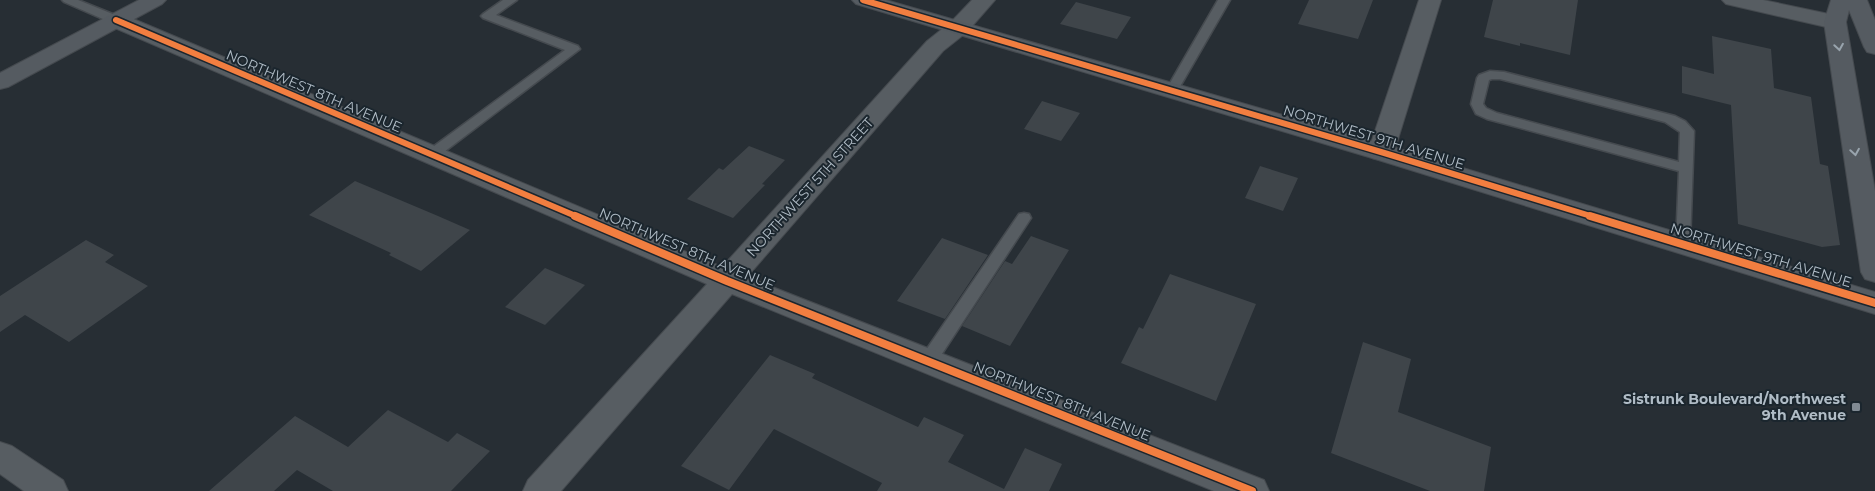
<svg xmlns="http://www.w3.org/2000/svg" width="1875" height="491" font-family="Montserrat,sans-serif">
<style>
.building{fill:#3f454a}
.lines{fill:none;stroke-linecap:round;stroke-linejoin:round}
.lane-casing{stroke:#454a4f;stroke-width:3}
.street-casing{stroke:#454a4f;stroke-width:2}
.secondary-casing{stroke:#454a4f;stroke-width:2}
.lane{fill:#575d62;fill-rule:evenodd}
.street{fill:#575d62;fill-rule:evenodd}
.secondary{fill:#555b61;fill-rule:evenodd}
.cycleway-far1-casing{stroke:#1b262e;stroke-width:9}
.cycleway-casing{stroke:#1b262e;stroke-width:11}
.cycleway-far1{stroke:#f27e40;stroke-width:6}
.cycleway{stroke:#f27e40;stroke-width:8}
.oneway{stroke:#99a4ad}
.poi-dot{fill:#808a93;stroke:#1b262e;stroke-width:2}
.labels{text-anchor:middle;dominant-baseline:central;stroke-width:4;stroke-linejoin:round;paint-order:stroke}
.street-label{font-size:14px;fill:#b0bcc6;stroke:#1b262e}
.poi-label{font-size:14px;font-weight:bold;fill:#b0bcc6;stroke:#1b262e;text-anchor:end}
</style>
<rect width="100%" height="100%" fill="#272e34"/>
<path class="building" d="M1309,0H1373L1358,39L1298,24Z
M1493,0H1578L1570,55L1520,43V46L1484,37Z
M1076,2L1131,17L1117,39L1060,24Z
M1712,36L1771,49L1774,88L1811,97L1820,164L1828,166L1840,245L1822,247L1738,224L1731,105L1682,93V66L1714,74Z
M1042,101L1080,113L1061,141L1024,129Z
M749,146L785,160L762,184L765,185L733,218L687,199L719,168L723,170Z
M1260,166L1298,178L1283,211L1245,198Z
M355,181L438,216L470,230L421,271L389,255L391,253L309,215Z
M1031,236L1069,250L1010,346L962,326L1005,261L1012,264Z
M942,238L988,255L945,319L897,301Z
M86,240L114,255L105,262L148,286L69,342L25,315L0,332V296Z
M545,268L585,285L545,325L505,307Z
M1170,274L1256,304L1216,401L1121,363L1139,327L1143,329Z
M1363,342L1411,359L1398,412L1491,447L1484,491H1430L1331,453Z
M770,355L815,374L812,378L918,427L924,417L964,435L948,462L1004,489L1025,448L1062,464L1049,491H877L882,483L774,429L729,490L681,466Z
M388,410L448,442L457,433L490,451L451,491H333L297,470L274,491H209L295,416L348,447Z"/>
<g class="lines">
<defs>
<path id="lane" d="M62,0H78L120,17L122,20L116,24L112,23L64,2Z
M503,0H517L496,15L578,46L580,49L436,158H426L424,155L426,152L565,50L483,18L481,16L483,14Z
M1218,0H1230L1178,90L1177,93H1167L1166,90Z
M1490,71L1504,72L1675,116L1685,121L1694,131L1690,244L1688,248L1683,249L1678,248L1676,244L1679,171L1487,119L1476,114L1471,104L1477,78L1479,75ZM1492,79H1500L1665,122L1680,132L1679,162L1497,113L1486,108L1483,104L1489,80Z
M1024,213L1029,214L1031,218L934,366L928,368L922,366L920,361L922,356L1019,214Z"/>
<path id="street" d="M972,0H995L967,32L943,51L747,277L1264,480L1269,491H1214L732,294L561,491H523L528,480L707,284L108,25L105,20L108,15L116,14L124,15L722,267L927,41L951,22Z
M1419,0H1441L1394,152L1390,158L1381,160L1372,158L1368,152Z
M1722,0H1763L1843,17L1846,22L1843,27L1835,29L1726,4Z
M0,442L12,446L63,480L68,491H24L0,474Z"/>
<path id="secondary" d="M139,0H166L162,4L8,87L0,89V73Z
M852,0H886L1390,146L1875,292V314L1372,158L856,4Z
M1831,0H1867L1875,20V54L1867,52L1864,47L1849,10L1846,22L1875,191V282L1865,279L1861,272L1824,22Z"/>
</defs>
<use href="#lane" class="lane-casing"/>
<use href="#street" class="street-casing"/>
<use href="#secondary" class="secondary-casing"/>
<use href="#lane" class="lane"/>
<use href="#street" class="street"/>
<use href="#secondary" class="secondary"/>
<defs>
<path id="cycleway-far1" d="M863,0L1381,152L1594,217
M116,20L578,217"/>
<path id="cycleway" d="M575,216L727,281L1252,491
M1590,216L1875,303"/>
</defs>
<use href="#cycleway-far1" class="cycleway-far1-casing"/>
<use href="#cycleway" class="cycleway-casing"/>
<use href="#cycleway-far1" class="cycleway-far1"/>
<use href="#cycleway" class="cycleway"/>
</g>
<defs><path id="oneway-chevron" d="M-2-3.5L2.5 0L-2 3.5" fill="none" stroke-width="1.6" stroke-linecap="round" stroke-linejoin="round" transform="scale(1.25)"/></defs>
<g class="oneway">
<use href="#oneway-chevron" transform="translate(1839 47) rotate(81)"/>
<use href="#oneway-chevron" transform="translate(1855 152) rotate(81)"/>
</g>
<rect class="poi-dot" x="1851" y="402" width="10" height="10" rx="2.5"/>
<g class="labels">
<g class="street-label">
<text transform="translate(314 91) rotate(23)">NORTHWEST 8TH AVENUE</text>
<text transform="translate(1374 137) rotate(17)">NORTHWEST 9TH AVENUE</text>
<text transform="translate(810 187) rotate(-48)">NORTHWEST 5TH STREET</text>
<text transform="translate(687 249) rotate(23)">NORTHWEST 8TH AVENUE</text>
<text transform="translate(1761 255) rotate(17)">NORTHWEST 9TH AVENUE</text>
<text transform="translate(1062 401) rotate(22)">NORTHWEST 8TH AVENUE</text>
</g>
<g class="poi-label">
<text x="1846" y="399">Sistrunk Boulevard/Northwest<tspan x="1846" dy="16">9th Avenue</tspan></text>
</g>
</g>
</svg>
